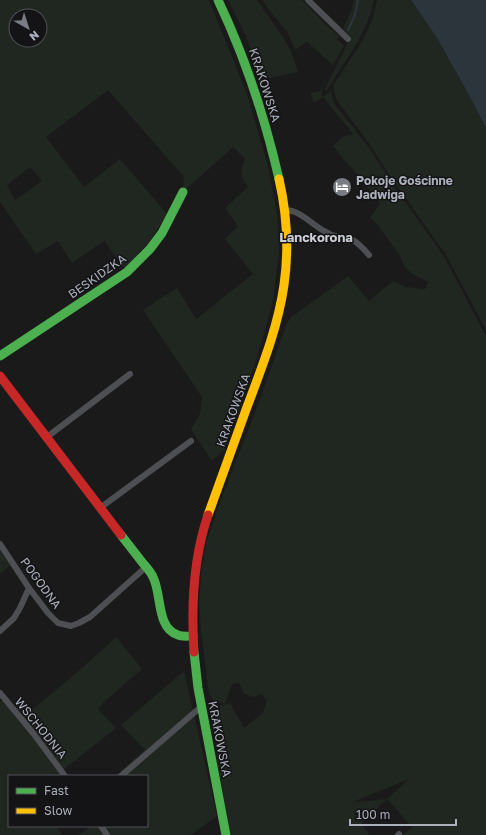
<svg xmlns="http://www.w3.org/2000/svg" width="486" height="835" font-family="'Golos Text',sans-serif">
<style>
.green{fill:#202721;fill-rule:evenodd}
.water{fill:#2d353c}
.lines{fill:none;stroke-linecap:round;stroke-linejoin:round}
.stream{stroke:#2d353c;stroke-width:2}
.street{stroke:#4e4f53;stroke-width:6}
.fast{stroke:#4caf50;stroke-width:9}
.slow{stroke:#ffc107;stroke-width:9}
.jam{stroke:#c62828;stroke-width:9}
.labels{text-anchor:middle;dominant-baseline:central;stroke-width:3;stroke-linejoin:round;paint-order:stroke}
.street-label{font-size:12px;fill:#acb0ba;stroke:#141416}
.poi-label{font-size:12px;font-weight:bold;fill:#acb0ba;stroke:#141416;text-anchor:start}
.neighbourhood-label{font-size:13px;font-weight:bold;fill:#cdcfd6;stroke:#141416}
</style>
<rect width="100%" height="100%" fill="#1a1a1a"/>
<path class="green" d="M0,0H209L247,94L268,166L277,214L279,237V255L276,274L274,295L269,316L255,364L225,449L212,461L191,429L200,414L202,397L143,310L177,288L196,319L253,274L225,239L238,226L225,208L248,187C239,174 240,174 245,159L233,147L183,192L184,177L108,90L46,137L84,187L120,159L167,214L148,244L137,254L139,260L127,272L104,241L72,263L58,241L36,254L0,202ZM16,16H40V40H16ZM30,167L42,181L15,200L7,185Z
M228,0H257L283,37L291,51L298,72L261,80L254,58L245,34Z
M263,0H302L325,24L340,37L337,39L344,46L333,65L307,42L295,50L288,33L266,6Z
M354,0H374C367,34 345,61 327,90L325,91V89L351,36L343,29L351,12Z
M377,0H411L437,38L470,97L486,128V330L446,255L392,179L368,142L338,102C335,97 333,90 334,84L363,40L373,18Z
M326,79L322,90V93L321,95L323,97L329,93L331,90L333,100L335,105L357,132V133L368,146L391,182L444,256L486,336V835H403L412,827L387,799L361,824L370,835H231L217,760L218,738L213,708L230,703L244,728L263,713L267,701L262,694L253,697L245,694L238,682L232,685L225,704L214,701L209,694L201,631L199,602L202,566L206,543L220,502L261,397L286,325L291,317L329,290L348,276L369,301C376,294 385,288 393,281L405,287L425,289L428,282L411,273L404,266L400,256L377,224L370,218L380,204L373,194L333,146L342,137L351,135L353,134L323,97L314,103L310,93L320,91ZM409,779L387,799L368,801L353,802Z
M0,550L10,565L0,574Z
M116,637L142,669L106,700L98,709L116,728L63,770L41,738L22,717C55,692 86,665 116,637Z
M184,671L217,816L191,835H108L102,826H147V776H115L145,750L121,725Z
M3,699L63,776H9V826H56L63,835H0V702Z
M91,826H98L104,835H79Z"/>
<path class="water" d="M411,0H486V128L470,97L437,38Z"/>
<g class="lines">
<path class="stream" d="M348,30L355,15L358,0"/>
<path class="street" d="M308,0L348,39
M285,210C301,210 313,226 326,232C329,234 334,236 338,237C343,238 348,238 353,240C359,244 364,249 369,255
M47,437L130,374
M100,508L191,441
M0,544L29,588L48,613L58,623L71,626L79,623L90,617L146,567
M0,631L14,618L20,608L29,588
M0,693L33,733L65,776
M121,776L202,706
M101,826L107,835
M398,835L399,834"/>
<path class="fast" d="M218,0C245,57 265,118 279,179
M0,356L127,272L150,249L162,233L183,192
M121,535C128,544 135,553 142,562C146,567 151,572 153,577C162,594 156,628 178,635C182,637 188,636 193,636
M194,652L198,688L226,835"/>
<path class="slow" d="M208,515C221,479 234,443 247,407C262,367 278,327 284,285C289,250 287,214 279,179"/>
<path class="jam" d="M0,376L121,535
M194,652C191,606 193,559 208,515"/>
</g>
<defs>
<symbol id="hotel-disc" viewBox="-11 -11 22 22"><circle r="9.5" fill="#797c82" stroke="#141416"/><path d="M-6-4.5h1.5V1H6V5H4.5V3h-9V5H-6ZM-4 0a1.8 1.8 0 1 1 3.6 0ZM.5 0V-2.5h3Q6-2.5 6 0Z" fill="#fff"/></symbol>
</defs>
<g fill-rule="evenodd">
<use href="#hotel-disc" x="331" y="176" width="22" height="22"/>
</g>
<g class="labels">
<g class="street-label">
<text transform="translate(265 85) rotate(72)">KRAKOWSKA</text>
<text transform="translate(97 276) rotate(-35)">BESKIDZKA</text>
<text transform="translate(233 410) rotate(-70)">KRAKOWSKA</text>
<text transform="translate(41 583) rotate(54)">POGODNA</text>
<text transform="translate(41 728) rotate(51)">WSCHODNIA</text>
<text transform="translate(220 739) rotate(79)">KRAKOWSKA</text>
</g>
<g class="poi-label">
<text x="356" y="180">Pokoje Gościnne<tspan x="356" dy="14">Jadwiga</tspan></text>
</g>
<g class="neighbourhood-label">
<text x="316" y="237">Lanckorona</text>
</g>
</g>
<rect x="8" y="775" width="140" height="52" fill="#141416" stroke="#515258"/>
<rect x="16" y="788" width="20" height="6" fill="#4caf50" stroke="#515258"/>
<text x="44" y="795" font-size="12" fill="#acb0ba">Fast</text>
<rect x="16" y="808" width="20" height="6" fill="#ffc107" stroke="#515258"/>
<text x="44" y="815" font-size="12" fill="#acb0ba">Slow</text>
<g transform="translate(28 28) rotate(141)"><circle r="19" fill="#141416" stroke="#515258"/>
<path d="M0-3L7 15L0 10L-7 15Z" fill="#797c82"/>
<text y="-6" font-size="11" font-weight="bold" text-anchor="middle" fill="#acb0ba">N</text>
</g>
<path d="M350 819v6h106v-6" fill="none" stroke="#acb0ba" stroke-width="2"/>
<text x="356" y="819" font-size="12" fill="#acb0ba" stroke="#141416" stroke-width="3" paint-order="stroke">100 m</text>
</svg>
